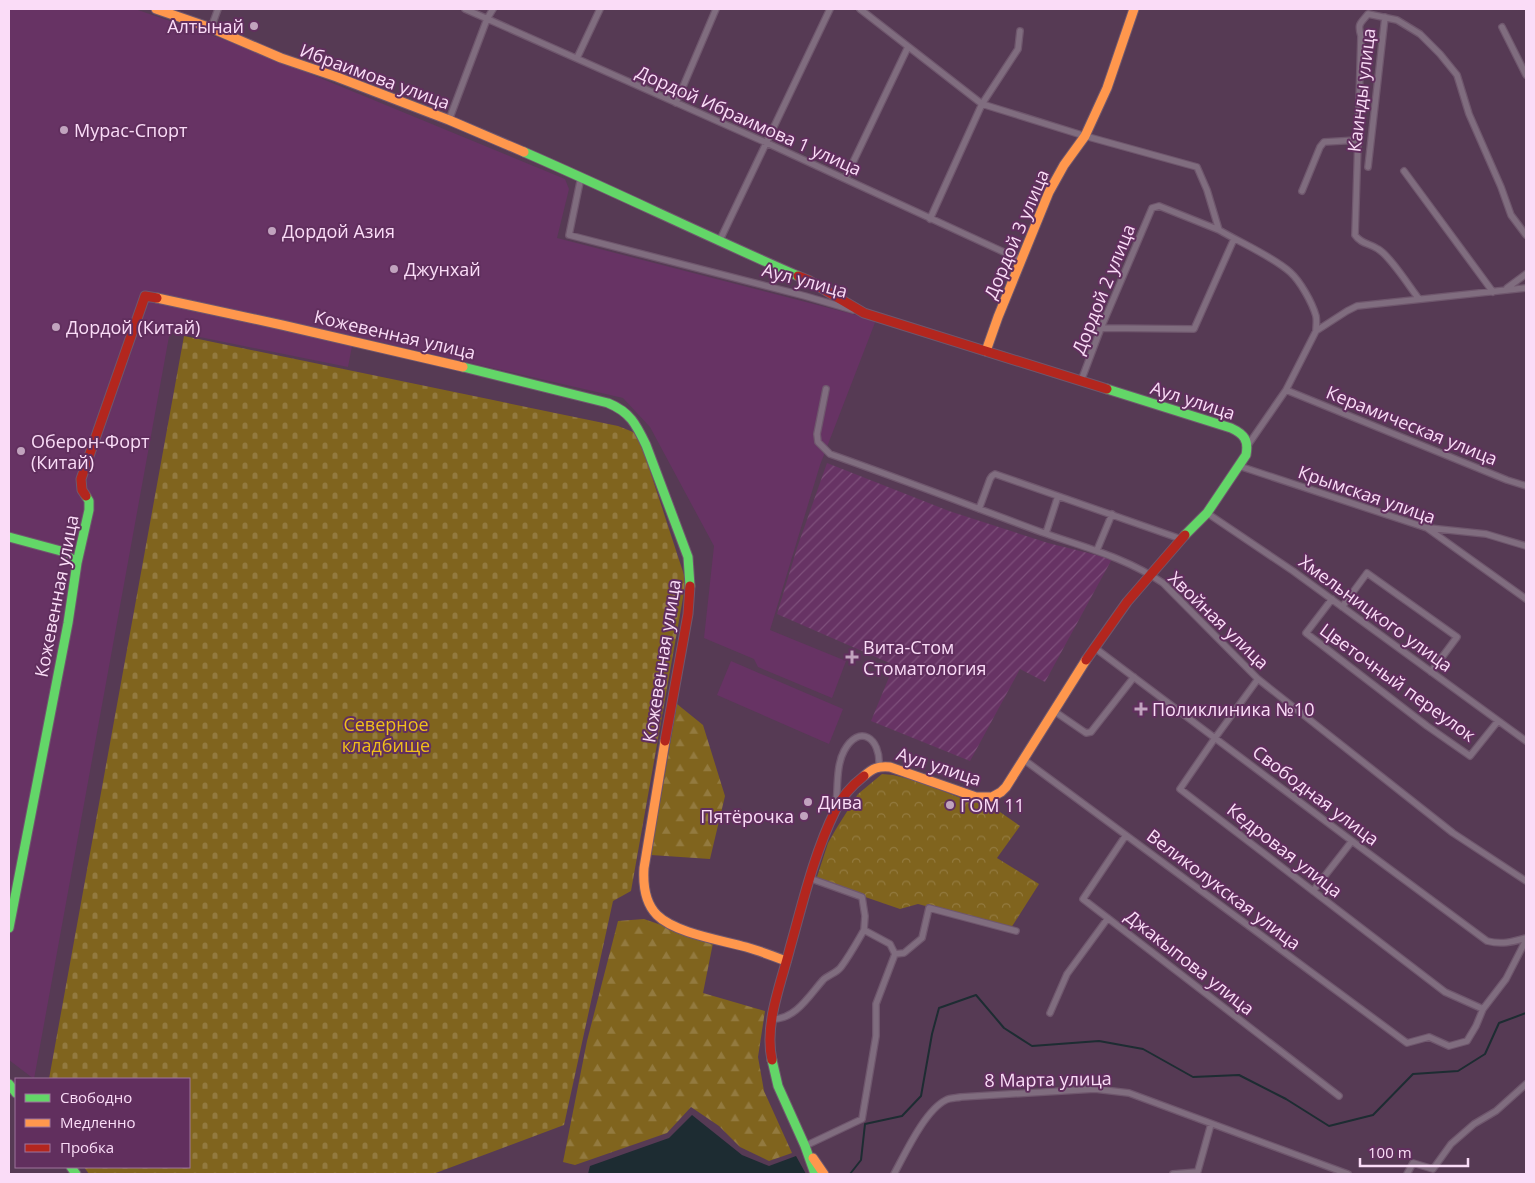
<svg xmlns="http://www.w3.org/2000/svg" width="1535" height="1183" font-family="'Open Sans',sans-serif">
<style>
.built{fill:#673364}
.industrial{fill:url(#industrial-furrows)}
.forest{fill:url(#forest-firs)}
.cemetery{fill:url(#cemetery-stones)}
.park{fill:url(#park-crowns)}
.water{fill:#1d2c32}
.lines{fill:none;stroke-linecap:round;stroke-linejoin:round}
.stream{stroke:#1d2c32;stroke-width:2}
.street-casing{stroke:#6f576d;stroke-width:8}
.fast-casing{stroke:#6f576d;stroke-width:11}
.slow-casing{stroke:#6f576d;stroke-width:11}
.jam-casing{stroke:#6f576d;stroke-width:11}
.street{stroke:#806d7f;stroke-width:5.5}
.fast{stroke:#63d668;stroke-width:9}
.slow{stroke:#ff974d;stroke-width:9}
.jam{stroke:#b3261e;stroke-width:9}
.poi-dot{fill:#c1a3be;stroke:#612f5e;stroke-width:2}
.labels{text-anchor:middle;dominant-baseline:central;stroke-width:4;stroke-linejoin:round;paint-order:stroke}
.poi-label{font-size:18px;fill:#fadcf7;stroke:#612f5e;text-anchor:start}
.street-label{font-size:18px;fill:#fadcf7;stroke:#612f5e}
.park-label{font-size:18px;fill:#f0bf1a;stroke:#612f5e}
</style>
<defs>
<pattern id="industrial-furrows" width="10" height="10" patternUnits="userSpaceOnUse" patternTransform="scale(1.25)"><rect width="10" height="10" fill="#673364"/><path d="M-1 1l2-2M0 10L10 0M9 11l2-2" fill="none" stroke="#7e507b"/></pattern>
<pattern id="forest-firs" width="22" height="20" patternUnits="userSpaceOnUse" patternTransform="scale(1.25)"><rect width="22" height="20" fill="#80641e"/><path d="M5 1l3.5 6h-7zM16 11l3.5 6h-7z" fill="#937a3f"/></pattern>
<pattern id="cemetery-stones" width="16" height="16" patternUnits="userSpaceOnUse" patternTransform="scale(1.25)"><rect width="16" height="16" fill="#80641e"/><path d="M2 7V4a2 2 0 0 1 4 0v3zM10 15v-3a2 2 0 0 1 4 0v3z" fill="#937a3f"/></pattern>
<pattern id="park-crowns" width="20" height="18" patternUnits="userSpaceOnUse" patternTransform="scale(1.25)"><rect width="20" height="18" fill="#80641e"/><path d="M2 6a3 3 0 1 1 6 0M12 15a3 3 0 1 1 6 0" fill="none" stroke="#937a3f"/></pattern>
</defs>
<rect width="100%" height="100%" fill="#563a54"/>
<path class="built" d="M9,9H135L240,45L565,179L569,189L557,238L876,320L820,465L770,630L846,661L832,698L758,667L754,659L704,638L714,546L650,427L623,398L354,336L348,367L170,331L34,1079L9,1060Z
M731,661L843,709L829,744L717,695Z"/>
<path class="industrial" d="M827,463L949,511L1048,543L1112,559L1045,682L1020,669L970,761L871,721L894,665L777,614L797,548Z"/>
<path class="forest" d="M677,704L703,725L725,796L710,859L651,855Z
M644,919L713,943L703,993L765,1011L758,1057L764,1091L792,1153L769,1161L740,1147L719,1126L691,1107L667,1133L575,1165L563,1162L587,1041L618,921Z"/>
<path class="cemetery" d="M184,336L618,426L638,434L686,581L631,891L613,901L564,1125L433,1174H89L84,1167H189V1079H49Z"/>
<path class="park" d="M882,774L893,775L917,781L971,802L987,803L1020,826L997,858L1039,884L1011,928L918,904L900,909L816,880L828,843L836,829L858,794Z"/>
<path class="water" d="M692,1115L742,1155L769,1166L796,1156L806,1174H588L590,1166L669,1138Z"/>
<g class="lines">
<path class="stream" d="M850,1174L861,1160L865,1124L902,1116L921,1096L932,1034L939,1008L976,995L1004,1028L1032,1046L1099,1041L1143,1049L1193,1077L1239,1075L1286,1099L1329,1126L1373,1115L1413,1074L1458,1071L1485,1054L1499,1023L1526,1013"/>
<defs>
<path id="street" d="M465,9L767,143L1021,260
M860,9L982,104L1085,136L1197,167L1207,190L1219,230C1241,243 1272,256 1290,272C1300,281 1312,302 1316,316C1317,321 1316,326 1316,331
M1502,27L1526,75
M211,28L218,9
M577,58L600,9
M676,103L716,9
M449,120L487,19L493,9
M1358,140L1355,235C1361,244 1369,243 1378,249C1390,256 1409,286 1419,299
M1368,167L1385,17
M1404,171L1493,292
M581,177L569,235L805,296L853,310
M845,179L908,47
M1302,191L1320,147L1324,142L1358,140L1361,36C1357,23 1361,23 1368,14L1397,20L1420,34L1440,54L1457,75L1469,114L1501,187L1511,215L1526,235
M930,219L982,104L1018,49L1020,31
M719,242L830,9
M1507,288L1526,274
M1101,328L1194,329L1234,239
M1081,381L1101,328L1152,208L1159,206L1219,230
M826,389L817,434L818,442L830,454C901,479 971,506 1041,532C1083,547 1125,557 1163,583L1258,679L1453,833L1526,881
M1286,390L1507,480L1526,486
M1248,445L1286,390L1316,331L1347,311L1357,306L1526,288
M1239,466L1427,528L1526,599
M979,509L990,479L992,476L995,474L1181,539
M1207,513L1293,571L1526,741
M1429,528L1486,534L1526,546
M1046,533L1058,496
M1097,550L1112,514
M1332,599L1306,633L1427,726L1470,756L1498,721
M1342,607L1367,573L1457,637L1431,672
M1095,648L1352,841L1487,941C1502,945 1512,942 1526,938
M1258,679L1215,738L1180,789L1445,992L1483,1009
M1054,711L1086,733L1091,732L1134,677
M1023,759L1407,1043L1429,1037L1449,1046L1467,1041L1476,1026L1483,1009L1506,979L1526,940
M836,805C838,788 836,766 844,751C859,723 881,738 879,766
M1126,835L1083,899L1339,1096
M1313,891L1352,841
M895,954L904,953L922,938L929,908L1016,931
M1050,1013L1067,974L1108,918
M772,1019C795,1020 809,996 823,980C828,975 837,973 841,967C850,955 857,942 864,930
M805,1146L862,1119L876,1036V1004L895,954L890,944L864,930L865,916L862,897L809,878
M894,1174C905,1154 925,1110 946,1100C950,1098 957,1098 961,1097L1095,1089L1129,1093L1348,1174
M1173,1174L1197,1172
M1197,1174L1211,1124
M1407,1174L1413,1163L1433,1169L1451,1144L1474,1124L1496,1111L1526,1084"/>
<path id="fast" d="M524,152C616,192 706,236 798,276
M463,367L608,403C630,412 636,424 646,445L688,557L690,586
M1107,389L1231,428C1244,434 1249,440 1246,455L1207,513L1185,535
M9,537L61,551L77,563
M9,928L68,623L77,563L89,510V501L86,496
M772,1060L778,1086L805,1146L815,1174
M9,1084L16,1093
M71,1167L76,1174"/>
<path id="slow" d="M156,9L211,28L281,58L337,77L449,120L524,152
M157,298L282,325L463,367
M986,351L998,317L1049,192L1064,165L1085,136L1107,88L1134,9
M665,741L644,868C643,884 645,903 657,915C675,933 721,940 746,947C760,951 773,956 786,961
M864,776C873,768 878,766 890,767L976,797H992L1001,792L1006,787L1086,660
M813,1158L824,1174"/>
<path id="jam" d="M798,276L808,280L864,313L1107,389
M86,496L82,490L81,479L145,296L157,298
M1086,660L1127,602L1185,535
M665,741L688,614L690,586
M772,1060C764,1024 781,984 790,948C803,902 814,854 835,811C842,796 851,786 864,776"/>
</defs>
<use href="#street" class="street-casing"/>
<use href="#fast" class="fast-casing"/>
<use href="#slow" class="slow-casing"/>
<use href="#jam" class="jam-casing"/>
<use href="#street" class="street"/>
<use href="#fast" class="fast"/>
<use href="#slow" class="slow"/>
<use href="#jam" class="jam"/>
</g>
<g class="poi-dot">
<circle cx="254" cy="26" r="5"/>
<circle cx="64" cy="130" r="5"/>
<circle cx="272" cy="231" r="5"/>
<circle cx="394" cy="269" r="5"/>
<circle cx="56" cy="327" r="5"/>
<circle cx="21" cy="451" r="5"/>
<path d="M849.5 649.5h5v5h5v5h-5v5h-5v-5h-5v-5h5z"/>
<path d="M1138.5 701.5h5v5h5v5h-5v5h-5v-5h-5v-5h5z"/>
<circle cx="808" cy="802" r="5"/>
<circle cx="950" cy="805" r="5"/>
<circle cx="804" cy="816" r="5"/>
</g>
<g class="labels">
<g class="poi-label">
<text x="244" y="26" text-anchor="end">Алтынай</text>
<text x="74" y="130">Мурас-Спорт</text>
<text x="282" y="231">Дордой Азия</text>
<text x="404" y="269">Джунхай</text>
<text x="66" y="327">Дордой (Китай)</text>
<text x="31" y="441">Оберон-Форт<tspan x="31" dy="21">(Китай)</tspan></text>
<text x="863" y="647">Вита-Стом<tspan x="863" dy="21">Стоматология</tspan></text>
<text x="1152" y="709">Поликлиника №10</text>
<text x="818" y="802">Дива</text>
<text x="960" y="805">ГОМ 11</text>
<text x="794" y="816" text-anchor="end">Пятёрочка</text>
</g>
<g class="street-label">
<text transform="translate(375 76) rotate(20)">Ибраимова улица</text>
<text transform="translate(1361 90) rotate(-83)">Каинды улица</text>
<text transform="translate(749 120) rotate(24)">Дордой Ибраимова 1 улица</text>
<text transform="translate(1016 234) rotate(-67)">Дордой 3 улица</text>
<text transform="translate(805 280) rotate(15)">Аул улица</text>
<text transform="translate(1103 289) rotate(-68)">Дордой 2 улица</text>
<text transform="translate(395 334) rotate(13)">Кожевенная улица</text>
<text transform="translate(1193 400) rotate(18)">Аул улица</text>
<text transform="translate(1412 425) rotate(22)">Керамическая улица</text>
<text transform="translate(1367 494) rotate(19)">Крымская улица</text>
<text transform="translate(56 596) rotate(-79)">Кожевенная улица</text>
<text transform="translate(1376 613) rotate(36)">Хмельницкого улица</text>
<text transform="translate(1219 620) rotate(44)">Хвойная улица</text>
<text transform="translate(661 661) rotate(-81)">Кожевенная улица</text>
<text transform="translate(1398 682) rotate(36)">Цветочный переулок</text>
<text transform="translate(939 766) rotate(18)">Аул улица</text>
<text transform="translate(1316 795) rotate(37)">Свободная улица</text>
<text transform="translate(1285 850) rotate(38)">Кедровая улица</text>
<text transform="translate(1224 889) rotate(37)">Великолукская улица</text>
<text transform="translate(1190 962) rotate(38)">Джакыпова улица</text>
<text transform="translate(1048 1079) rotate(-1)">8 Марта улица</text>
</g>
<g class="park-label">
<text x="386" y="724">Северное<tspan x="386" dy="21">кладбище</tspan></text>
</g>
</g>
<rect width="1535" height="1183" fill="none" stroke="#fadcf7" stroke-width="20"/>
<rect x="15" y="1078" width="175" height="90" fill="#612f5e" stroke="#9e749b"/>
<rect x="25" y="1094" width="25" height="8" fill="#63d668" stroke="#9e749b"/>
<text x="60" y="1103" font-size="15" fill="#fadcf7">Свободно</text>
<rect x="25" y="1119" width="25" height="8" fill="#ff974d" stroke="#9e749b"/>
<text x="60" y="1128" font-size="15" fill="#fadcf7">Медленно</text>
<rect x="25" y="1144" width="25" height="8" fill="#b3261e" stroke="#9e749b"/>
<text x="60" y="1153" font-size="15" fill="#fadcf7">Пробка</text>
<path d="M1360 1158v8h108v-8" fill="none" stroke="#fadcf7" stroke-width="2.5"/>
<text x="1368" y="1158" font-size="15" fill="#fadcf7" stroke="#612f5e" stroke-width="4" paint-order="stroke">100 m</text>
</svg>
